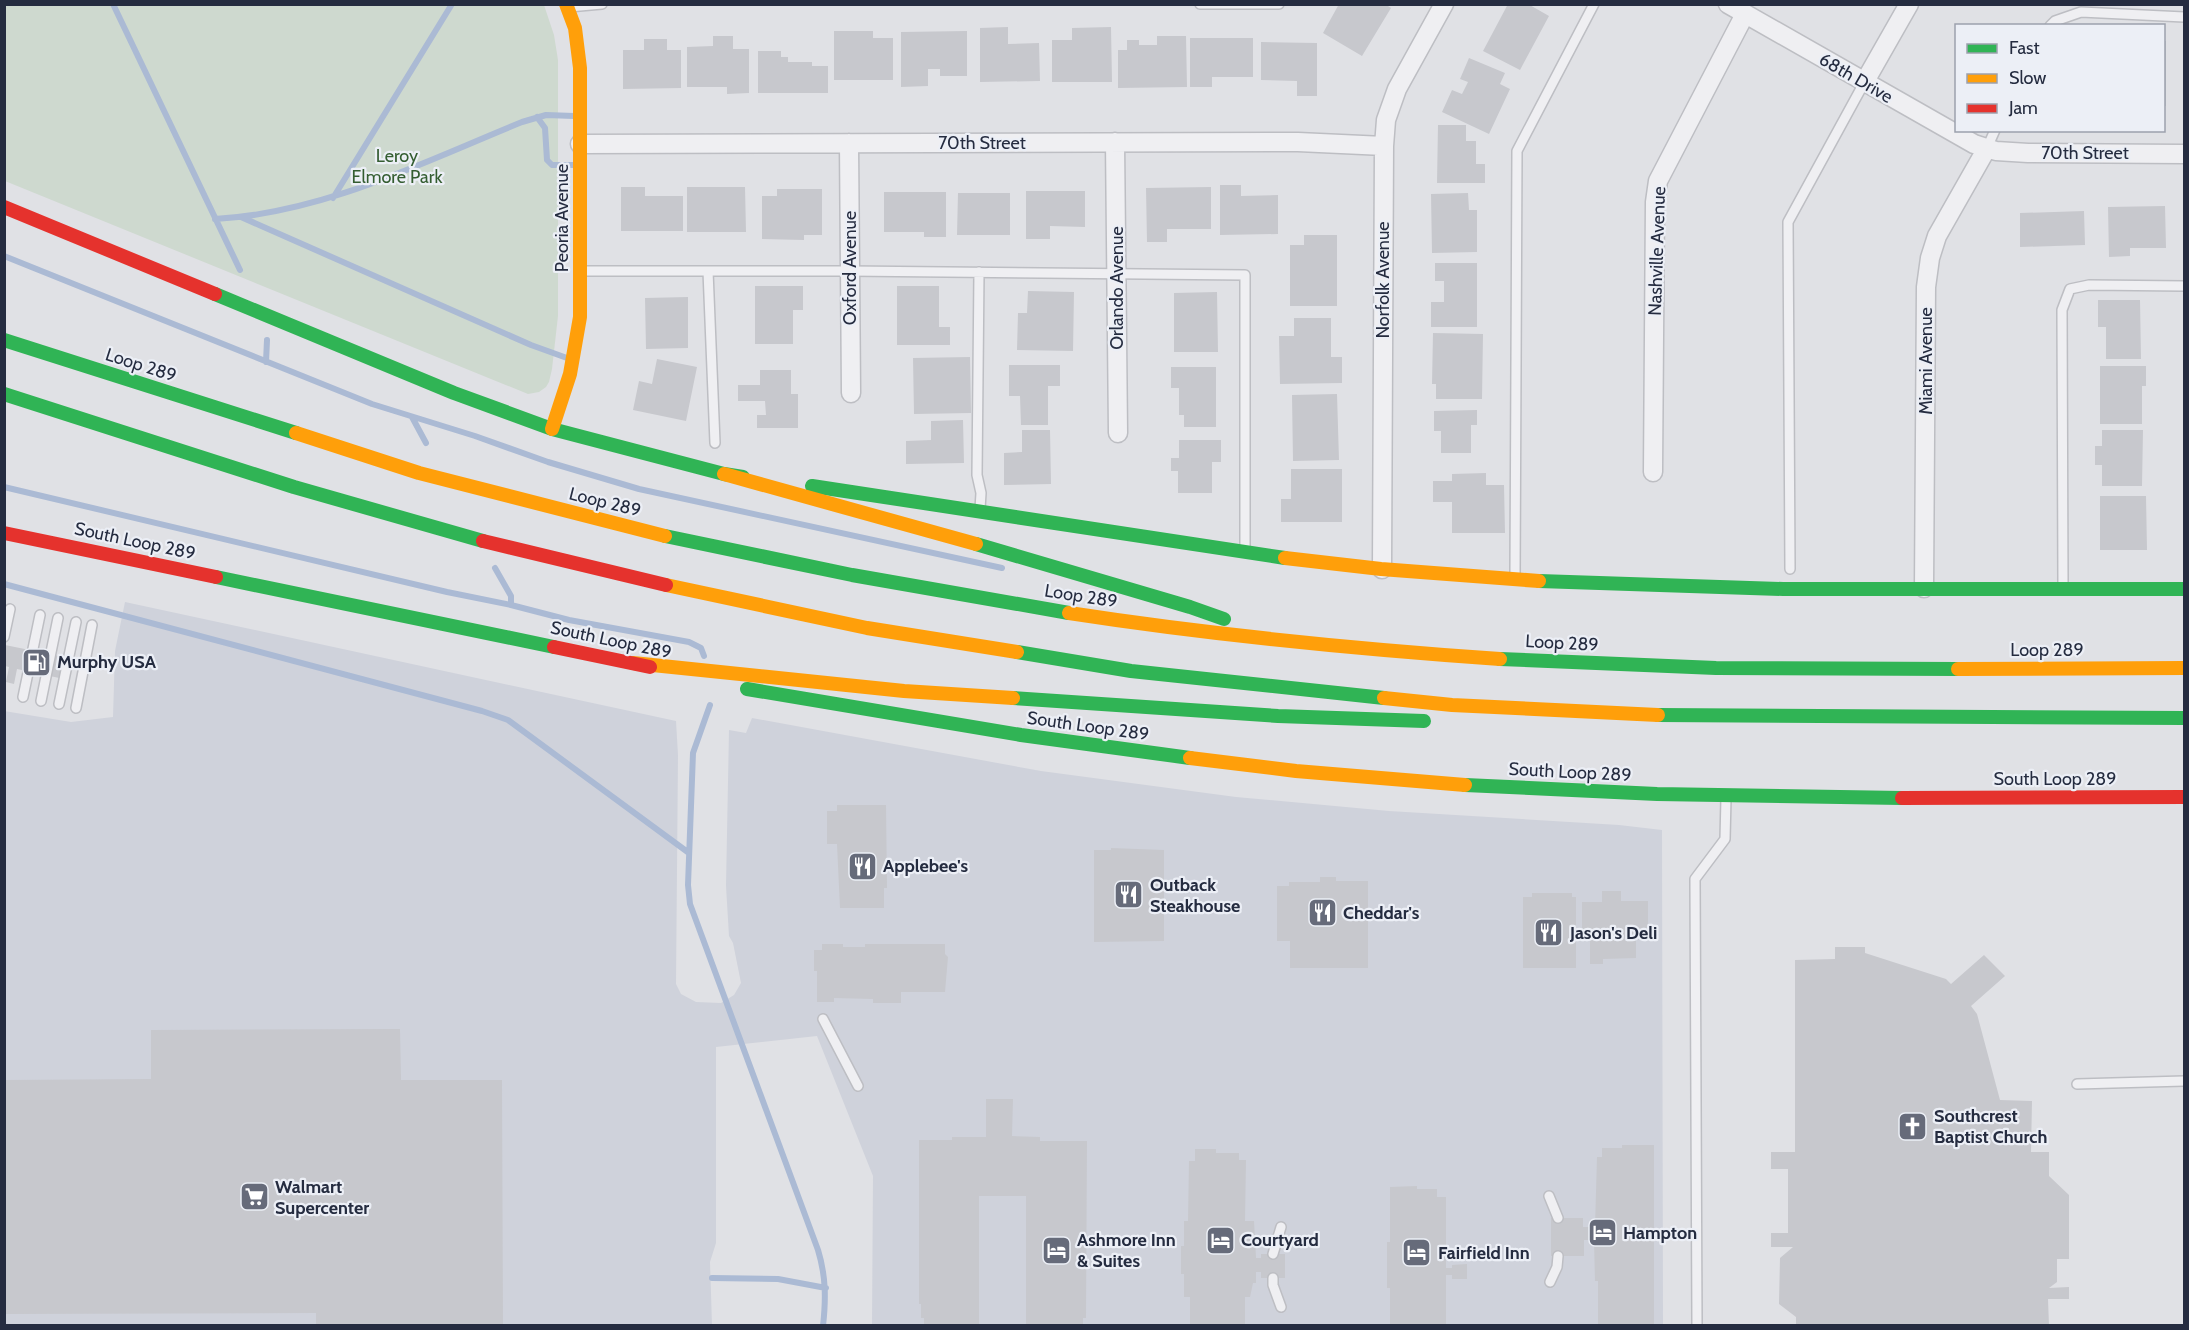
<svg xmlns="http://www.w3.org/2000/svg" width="2189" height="1330" font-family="Cabin,sans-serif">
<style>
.built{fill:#cfd2db}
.green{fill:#ced9cf}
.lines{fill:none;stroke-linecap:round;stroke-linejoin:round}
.stream{stroke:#abbad4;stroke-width:6}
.building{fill:#c7c8cd}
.lane-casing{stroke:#bdbec3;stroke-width:12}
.street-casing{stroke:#bdbec3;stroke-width:21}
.lane{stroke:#efeff2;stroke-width:9}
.street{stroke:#efeff2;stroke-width:18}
.fast{stroke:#30b455;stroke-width:14}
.slow{stroke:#ff9f0a;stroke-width:14}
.jam{stroke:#e5322d;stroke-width:14}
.labels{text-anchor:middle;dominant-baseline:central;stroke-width:4.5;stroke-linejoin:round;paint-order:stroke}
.street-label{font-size:18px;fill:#252c40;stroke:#eceff6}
.park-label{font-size:18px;fill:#345d31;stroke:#eceff6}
.poi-label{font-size:18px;font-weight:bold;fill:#252c40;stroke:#eceff6;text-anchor:start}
</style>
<rect width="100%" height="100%" fill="#e0e1e5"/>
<path class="built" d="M125,602L676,721L678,755L676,984L681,994L696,1002L721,1003L734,995L741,983L733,943L729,936L726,886L729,730L746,733L752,718L1041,771L1236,797L1389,811L1619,825L1662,830L1663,1325H872L873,1176L817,1036L716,1047V1243L710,1262L712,1325H5L4,711L71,722L113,717L115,651Z"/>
<path class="green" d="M4,5H544L554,35L558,60V316L552,369L549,382L546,387L539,392L528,394L5,181Z"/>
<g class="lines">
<path class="stream" d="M113,4L240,270
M537,117L545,128L547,160L552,165H573
M333,198L452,4
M241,217L531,345L567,358
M215,219C324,213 423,162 522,122L546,115L574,116
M4,256L372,404L475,436L548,462L639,489L1002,568
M266,362L267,340
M412,417L426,443
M4,487L447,592L511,605
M495,568L511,596V605L569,620L689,642L701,648L704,656
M4,584L482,711L508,720L689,853
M710,705L693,753L688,885L690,904L818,1250C826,1276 826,1299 823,1326
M712,1278L778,1279L826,1288"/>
</g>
<path class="building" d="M1339,4H1385L1391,8L1362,56L1323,33Z
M1508,4H1528L1549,16L1520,70L1483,51Z
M1008,27V44L1039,43L1040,81L980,82V28Z
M1111,27L1112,82H1052V40H1072V28Z
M834,31H873V38H893V80H834Z
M967,31V76H940V69H928V86L901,87V32Z
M713,36H733V49H749V93L727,94V87H687V47L713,46Z
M1157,36H1186L1187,87L1118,88V50H1127V40H1139V45H1157Z
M1190,38H1253V77H1212V87H1190Z
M644,39H667V50H681V88L623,89V50H644Z
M2164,41H2166V106H2164Z
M1261,42L1317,43V96H1297V81L1261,80Z
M758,51H781V57H788V62H812V66H828V93H758Z
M1469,58L1505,73L1500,84L1510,89L1489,134L1442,112L1452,90L1462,94L1468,82L1460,79Z
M1438,125H1466V141H1476V164H1485V183H1437Z
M1220,185H1241V196L1278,195V234L1220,235Z
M621,187H645V196H683V231H621Z
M687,187H745L746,232H687Z
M1211,187V229H1167V242H1147L1146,188Z
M777,189H822V235H804V240L762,239V196H777Z
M1026,191H1085V227L1050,226V239H1026Z
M884,192H946V237H924V232H884Z
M958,193H1010V235H957Z
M1468,193L1469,210H1477V252L1432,253L1431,194Z
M2165,206L2166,248H2130V256L2109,257L2108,207Z
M2084,211L2085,245L2020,247V213Z
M1304,235H1337V306H1290V245H1304Z
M1435,263H1477V327H1431V302H1444V281H1435Z
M755,286H803V310H793V344H755Z
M897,286H939V327H950V345H897Z
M1028,291L1074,292L1073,351L1017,350L1018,313H1027Z
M1217,292L1218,352H1174V293Z
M688,297V348L646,349L645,298Z
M2098,300H2140L2141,359H2106V327H2098Z
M1294,318H1331V357H1342V383L1280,384L1279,336H1294Z
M1433,333L1483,334L1482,399H1436V384H1432Z
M970,357L971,413L914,414L913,358Z
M657,359L697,367L686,421L633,410L639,381L652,384Z
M1009,365H1060V386H1048V425H1021L1020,396H1009Z
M2100,366H2146V386H2142V424H2100Z
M1171,367H1216V427H1184V415H1179V388H1171Z
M760,370H791V394H798V428H757V415H766L765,401H738V385H760Z
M1337,394L1339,460L1293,461L1292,395Z
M1477,410V425H1471V453H1441V431H1434V411Z
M963,420L964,463L906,464V441L931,440V421Z
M1022,430H1050L1051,484L1004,485V453L1022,452Z
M2102,430H2143L2142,486H2102V465H2095V446H2102Z
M1179,440H1221V462H1212V493H1178V471H1171V458H1179Z
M1291,469H1342V522H1281V499H1291Z
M1486,473V485H1504L1505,533H1452V502H1433V481H1452V474Z
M2100,496H2146L2147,550H2100Z
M5,645L69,658L64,679L17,669L14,684L6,682L9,667L5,666Z
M837,805H886L887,888H884V908H840L837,844H827V811H837Z
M1111,848L1164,850V941L1094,942V850H1111Z
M1320,877H1336V881H1368V968H1290V941H1277V886H1289V882H1320Z
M1602,891H1621V901H1648V939L1636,940V958L1603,959V964H1590V939H1582V902H1602Z
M1532,893H1572V897H1576V968H1523V897H1532Z
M822,944H843V947H865V944H945V954L948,957L945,992H901V1003H873V999L834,998V1002H817V971H814V950H822Z
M1835,947H1865V953L1946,979L1951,984L1984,955L2005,976L1971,1006L1977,1014L2000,1100L2032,1101L2031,1152H2049V1176L2069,1195V1259H2057V1282L2049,1288L2069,1287V1299H2048L2049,1326H1796V1317L1779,1304L1780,1258L1793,1247H1771V1233H1788V1169H1771V1152H1795V960L1835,959Z
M400,1029L401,1080H502L503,1326H316V1313L4,1314V1080L151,1079V1030Z
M986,1099H1013L1012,1136L1040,1137V1141H1087L1086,1318H1083V1326H1026V1196H979V1326H924V1318H921V1304H919V1140H952V1137H986Z
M1622,1145H1654V1326H1598V1281H1595L1594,1240H1584V1256H1551V1218H1583V1227H1595L1597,1157H1602V1148H1622Z
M1195,1149H1216V1153H1239V1160H1246L1245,1221H1254L1256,1258H1261V1254H1285V1278H1261V1272H1256V1283H1253L1250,1297H1245V1326H1190V1297H1184V1274H1181V1246H1184V1221H1188L1189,1161H1195Z
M1417,1186V1189H1437V1197H1446V1268H1452V1265L1467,1264V1279H1452V1275H1446V1326H1390V1288H1387V1242H1390V1187Z"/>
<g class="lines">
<defs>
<path id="lane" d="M1200,4H1279
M569,7L602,4
M2050,26L2055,21L2081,12L2184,17
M1987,148L1995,130
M582,271H849L1245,275V550
M708,271L715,443
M979,272L977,475L981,493L980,509
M1790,569L1788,222L1864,83
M1515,577L1517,151L1594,4
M2063,586L2062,310L2070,289L2089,285L2184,286
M4,637L10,609
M23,697L40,615
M41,701L58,618
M59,704L76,622
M76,708L92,625
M823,1019L858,1086
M2077,1084L2184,1081
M1549,1196L1558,1218
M1273,1254L1281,1227
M1273,1278V1285L1281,1307
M1550,1282L1557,1267L1558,1256
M1697,1326L1695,879L1725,839L1726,798"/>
<path id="street" d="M1728,4L1974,144L1996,151L2028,153L2184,154
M1864,83L1909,4
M1115,142L1118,433
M849,143L851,393
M580,144L1298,142L1384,146
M1653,472L1655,202L1658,181L1745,14
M1382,569L1384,146L1386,120L1397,89L1444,4
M1924,588L1926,287L1930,258L1937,236L1987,148"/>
</defs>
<use href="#lane" class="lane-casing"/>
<use href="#street" class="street-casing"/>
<use href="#lane" class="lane"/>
<use href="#street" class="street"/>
<path class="fast" d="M215,294L454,393L552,429L724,474L743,477
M4,340L296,433
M4,394L294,487L483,541
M812,486L1285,558
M665,536L852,575L1069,613
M976,544L1190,607L1224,619
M216,577L554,647
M1539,581L1783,589H2184
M1017,652L1131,671L1384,698
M1500,659L1716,668L1958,669
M747,689L1021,735L1190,758
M1013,698L1278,716L1424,721
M1658,715L2184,718
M1465,785L1657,794L1902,798"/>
<path class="slow" d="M552,429L570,374L580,317V68L575,28L566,4
M296,433L419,473L665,536
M724,474L976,544
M1285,558L1381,569L1539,581
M666,585L867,628L1017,652
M1069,613C1212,635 1356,649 1500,659
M633,663L904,691L1013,698
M1958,669L2184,668
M1384,698L1452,705L1658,715
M1190,758L1296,771L1465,785"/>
<path class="jam" d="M4,207L215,294
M4,533L216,577
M483,541L666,585
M554,647L650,667
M1902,798L2184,797"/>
</g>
<defs>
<symbol id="fuel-square" viewBox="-11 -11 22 22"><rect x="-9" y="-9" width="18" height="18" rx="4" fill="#666b7a" stroke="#eceff6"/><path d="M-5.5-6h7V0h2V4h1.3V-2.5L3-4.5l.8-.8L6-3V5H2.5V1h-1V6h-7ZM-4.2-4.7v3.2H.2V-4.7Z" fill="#fff"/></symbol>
<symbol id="restaurant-square" viewBox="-11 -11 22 22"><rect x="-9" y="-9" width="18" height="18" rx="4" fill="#666b7a" stroke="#eceff6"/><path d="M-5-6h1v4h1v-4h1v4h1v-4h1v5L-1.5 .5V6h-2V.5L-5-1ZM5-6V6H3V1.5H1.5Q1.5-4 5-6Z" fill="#fff"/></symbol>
<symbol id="church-square" viewBox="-11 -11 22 22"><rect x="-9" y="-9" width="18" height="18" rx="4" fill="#666b7a" stroke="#eceff6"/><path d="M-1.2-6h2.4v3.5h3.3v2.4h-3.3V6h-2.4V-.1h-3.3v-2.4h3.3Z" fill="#fff"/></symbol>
<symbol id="supermarket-square" viewBox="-11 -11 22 22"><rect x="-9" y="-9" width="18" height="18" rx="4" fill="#666b7a" stroke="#eceff6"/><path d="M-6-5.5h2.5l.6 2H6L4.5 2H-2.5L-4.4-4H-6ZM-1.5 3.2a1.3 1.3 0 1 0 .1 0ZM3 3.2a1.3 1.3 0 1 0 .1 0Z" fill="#fff"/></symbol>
<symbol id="hotel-square" viewBox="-11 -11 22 22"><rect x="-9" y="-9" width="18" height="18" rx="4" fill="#666b7a" stroke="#eceff6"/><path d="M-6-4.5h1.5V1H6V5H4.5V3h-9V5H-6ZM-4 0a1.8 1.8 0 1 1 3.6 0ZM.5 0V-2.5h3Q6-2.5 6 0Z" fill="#fff"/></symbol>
</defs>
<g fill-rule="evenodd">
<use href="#fuel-square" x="20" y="646" width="33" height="33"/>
<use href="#restaurant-square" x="846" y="850" width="33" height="33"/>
<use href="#restaurant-square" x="1112" y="878" width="33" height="33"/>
<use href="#restaurant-square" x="1306" y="896" width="33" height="33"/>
<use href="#restaurant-square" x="1532" y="916" width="33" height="33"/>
<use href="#church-square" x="1896" y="1110" width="33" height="33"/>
<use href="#supermarket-square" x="238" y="1180" width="33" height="33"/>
<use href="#hotel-square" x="1586" y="1216" width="33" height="33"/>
<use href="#hotel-square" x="1204" y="1224" width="33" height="33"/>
<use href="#hotel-square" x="1040" y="1234" width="33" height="33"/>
<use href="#hotel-square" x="1400" y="1236" width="33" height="33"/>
</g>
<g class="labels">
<g class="street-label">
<text transform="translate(1856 78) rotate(30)">68th Drive</text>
<text x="982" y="143">70th Street</text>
<text x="2085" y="153">70th Street</text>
<text transform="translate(562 218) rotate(-90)">Peoria Avenue</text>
<text transform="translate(1657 251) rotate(-88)">Nashville Avenue</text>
<text transform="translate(850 268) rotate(-90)">Oxford Avenue</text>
<text transform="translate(1383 280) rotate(-90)">Norfolk Avenue</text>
<text transform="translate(1117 288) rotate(-90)">Orlando Avenue</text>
<text transform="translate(1926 361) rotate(-90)">Miami Avenue</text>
<text transform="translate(141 365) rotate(18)">Loop 289</text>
<text transform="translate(605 502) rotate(14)">Loop 289</text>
<text transform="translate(135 541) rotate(12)">South Loop 289</text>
<text transform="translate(1081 596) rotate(9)">Loop 289</text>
<text transform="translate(611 640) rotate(12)">South Loop 289</text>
<text transform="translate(1562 643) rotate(3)">Loop 289</text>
<text x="2047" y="650">Loop 289</text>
<text transform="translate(1088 726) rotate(8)">South Loop 289</text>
<text transform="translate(1570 772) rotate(3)">South Loop 289</text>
<text x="2055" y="779">South Loop 289</text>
</g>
<g class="park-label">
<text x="397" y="156">Leroy<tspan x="397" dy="21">Elmore Park</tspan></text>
</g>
<g class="poi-label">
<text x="57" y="662">Murphy USA</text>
<text x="883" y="866">Applebee's</text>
<text x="1150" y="885">Outback<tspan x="1150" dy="21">Steakhouse</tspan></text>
<text x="1343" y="913">Cheddar's</text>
<text x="1570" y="933">Jason's Deli</text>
<text x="1934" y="1116">Southcrest<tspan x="1934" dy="21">Baptist Church</tspan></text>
<text x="275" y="1187">Walmart<tspan x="275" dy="21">Supercenter</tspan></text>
<text x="1623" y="1233">Hampton</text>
<text x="1077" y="1240">Ashmore Inn<tspan x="1077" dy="21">&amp; Suites</tspan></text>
<text x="1241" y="1240">Courtyard</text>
<text x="1438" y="1253">Fairfield Inn</text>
</g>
</g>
<rect width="2189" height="1330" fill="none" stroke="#252c40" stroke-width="12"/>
<rect x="1955" y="24" width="210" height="108" fill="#eceff6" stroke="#9ca1ad" stroke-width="1.5"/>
<rect x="1967" y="44" width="30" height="9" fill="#30b455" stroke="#9ca1ad" stroke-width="1.5"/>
<text x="2009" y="54" font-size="18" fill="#252c40">Fast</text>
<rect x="1967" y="74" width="30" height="9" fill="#ff9f0a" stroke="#9ca1ad" stroke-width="1.5"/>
<text x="2009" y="84" font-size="18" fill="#252c40">Slow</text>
<rect x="1967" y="104" width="30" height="9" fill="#e5322d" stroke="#9ca1ad" stroke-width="1.5"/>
<text x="2009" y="114" font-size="18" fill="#252c40">Jam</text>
</svg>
